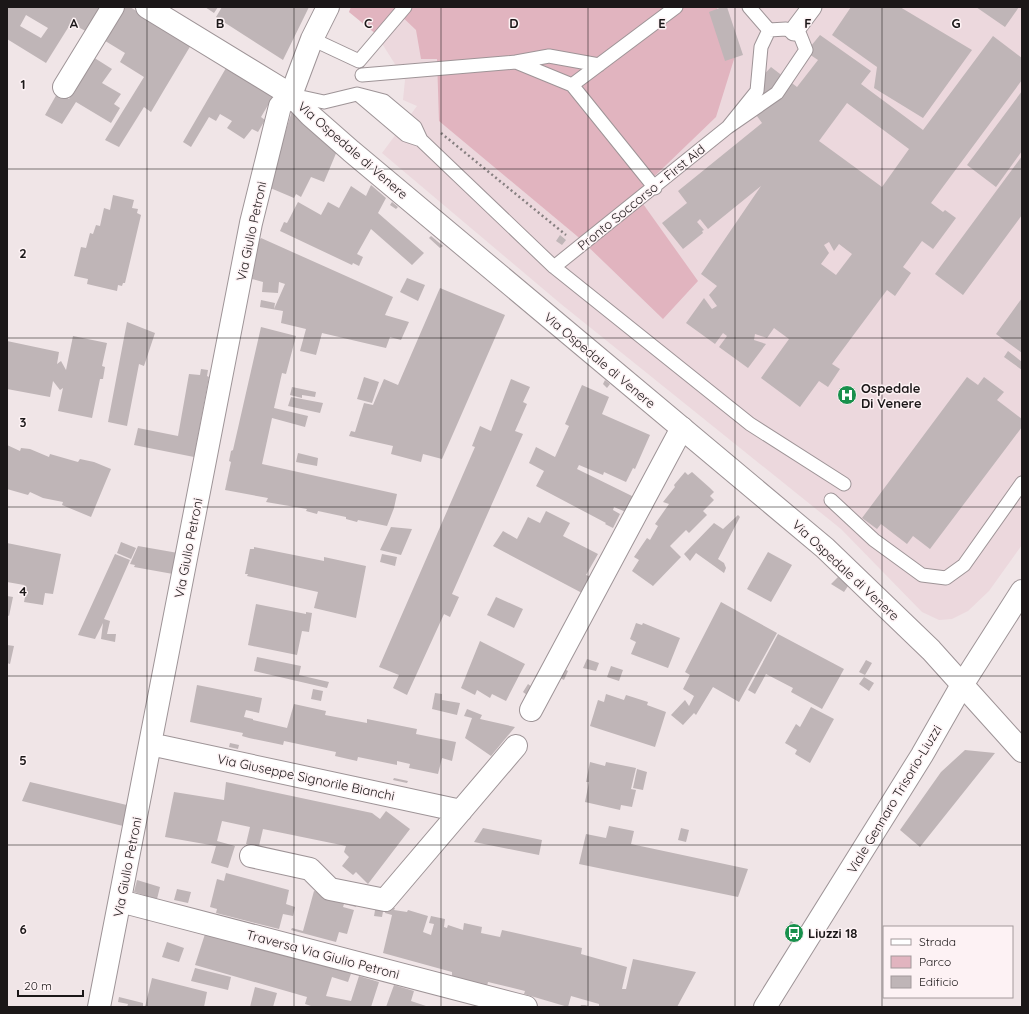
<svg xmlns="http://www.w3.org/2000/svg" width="1029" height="1014" font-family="Quicksand,sans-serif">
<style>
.built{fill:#ecd8dd}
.green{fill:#e1b4bf}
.building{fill:#bfb5b7;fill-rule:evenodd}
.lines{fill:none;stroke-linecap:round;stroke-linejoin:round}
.service-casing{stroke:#9e9497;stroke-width:15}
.pedestrian-casing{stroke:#9e9497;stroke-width:21}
.minor-casing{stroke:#9e9497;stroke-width:24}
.tertiary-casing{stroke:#9e9497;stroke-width:24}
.secondary-casing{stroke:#9e9497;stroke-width:24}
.path{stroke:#867f80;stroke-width:2.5;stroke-dasharray:2 3;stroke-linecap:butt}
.service{stroke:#fff;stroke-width:13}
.pedestrian{stroke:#fff;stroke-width:19}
.minor{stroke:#fff;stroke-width:22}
.tertiary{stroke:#fff;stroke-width:22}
.secondary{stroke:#fff;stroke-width:22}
.grid{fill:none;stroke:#1b1718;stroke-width:1;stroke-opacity:0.55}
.labels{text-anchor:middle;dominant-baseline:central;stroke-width:3;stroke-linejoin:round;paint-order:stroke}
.street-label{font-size:13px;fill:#1b1718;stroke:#fdf2f4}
.poi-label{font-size:13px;font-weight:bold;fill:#1b1718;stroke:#fdf2f4;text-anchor:start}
.grid-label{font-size:13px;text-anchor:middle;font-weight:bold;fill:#1b1718;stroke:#fdf2f4;stroke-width:3;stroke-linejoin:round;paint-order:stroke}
</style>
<rect width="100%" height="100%" fill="#f0e5e7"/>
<path class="built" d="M351,7H1022V545L989,591L968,611L952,619L939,620L922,612L841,529L561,304L382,153L417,106L403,100L405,80L376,34L349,12Z"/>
<path class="green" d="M351,7H717L720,36L735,56L716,117L636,194L698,281L663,319L577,236L439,121L437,59H421L416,30L395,10L376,34L349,12Z"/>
<path class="building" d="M8,7H105L89,33L71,23L46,63L7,39ZM26,15L48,28L41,38L20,26Z
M122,7H130L191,45L164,90L160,88L164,90L151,112L144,107L119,147L105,140L144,77L120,62L125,53L102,39Z
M205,7H218L214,13Z
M222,7H309L283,60L216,17Z
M722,7H727L743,55L725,61L709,12Z
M851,7H900L972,50L923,118L874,88L877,67L832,35Z
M976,7H1019L1005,27Z
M820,35L871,71L861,84L923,130L993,36L1022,58V80L931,203L943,212L945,210L956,218L933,249L922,241L903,267L911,273L895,296L887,290L832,364L840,369L828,387L819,381L800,407L761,378L789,339L774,328L767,338L755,334L754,340L766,344L748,368L719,347L727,336L723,333L715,344L686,323L704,298L712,309L717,306L709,295L717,286L701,274L761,186L708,229L700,219L697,222L704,230L702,231L703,233L683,249L662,223L687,203L678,191L762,123L743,97L771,67L797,87L818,60L806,52ZM847,103L909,149L882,187L819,141ZM829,242L834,251L839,244L852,254L836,275L821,264L829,253L824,245Z
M93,57L112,69L102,83L121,94L114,104L120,108L111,123L76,102L62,124L45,115L58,92L69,99Z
M226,68L274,95L261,117L265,120L258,132L252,129L244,139L227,128L232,121L220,114L216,121L209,117L191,147L183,142Z
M1022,91V151L996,187L967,165Z
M292,111L337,151L324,182L311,177L301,197L296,194L294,198L268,187Z
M1022,156V215L963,295L935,274Z
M371,185L386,198L378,213L424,253L412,265L371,229L357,254L363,257L359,266L353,263L352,265L280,231L284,222L287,223L298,202L321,215L328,202L339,208L351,186L366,196Z
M113,195L134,200L132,208L138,209L137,213L141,215L125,283H123L122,286L118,285L117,291L87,284L88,279L74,276L81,247L86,248L90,233L93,234L96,225L100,226L104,208L110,210Z
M392,202L398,207L396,209L390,205Z
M560,235L566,240L562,245L556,241Z
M431,236L443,246L440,248L429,238Z
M261,238L393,297L385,315L409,322L401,340L390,337L386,348L322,333L316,355L300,351L306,329L281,323L283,311L260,307L261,300L275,303L274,309L285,284L279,282L278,293L262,292L263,282L252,279L258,242Z
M407,278L425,285L418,301L400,292Z
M440,288L505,315L442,459L423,454L421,462L391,454L393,446L349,436L351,431L355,432L364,403L373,405L384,379L398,385Z
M1022,298V353L996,334Z
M127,322L155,333L144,366L139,364L127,426L108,422Z
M261,327L296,336L286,374L282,373L274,408L308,416L305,427L272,418L262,464L397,494L394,508L387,526L358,520L357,522L346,519V517L318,511L317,514L306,511L307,509L266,502L268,498L225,490L231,462L229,461L231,451L233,450Z
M73,336L107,343L102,366L105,367L103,379H100L92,418L58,411L63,388L60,390L53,381L50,397L7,389V341L59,352L57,364L61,361L66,370Z
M1008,351L1022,362V370L1004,357Z
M201,369L208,370L207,376L209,377L194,457L134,445L138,428L178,436L189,374L200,375Z
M364,377L379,382L372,403L357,399Z
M967,377L978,385L984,377L1004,392L997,400L1022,419V427L930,549L913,536L907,544L881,524L877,529L862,518Z
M511,379L530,387L523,402L527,404L515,431L523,434L452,594L459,597L450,617L444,614L407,695L393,688L399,675L379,667L475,447L472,446L480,426L491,431Z
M605,380L610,384L607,388L603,384Z
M582,385L609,397L602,414L650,435L635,469L633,468L626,482L604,472L603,475L579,465L577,469L634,497L626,512L614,507L613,510L620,514L613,528L605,524L606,523L536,486L544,471L529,463L536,447L555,457L569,426L565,424Z
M292,387L316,392L315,397L302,395V398L290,395Z
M291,397L323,403L320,413L288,406Z
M7,445L20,451L21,448L30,449L49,457L50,454L78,462L80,459L94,462L111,469L91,517L62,505L63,502L43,498L30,492L28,495L7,489Z
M298,453L318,458L317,466L296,462Z
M685,472L688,475L692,472L710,488L714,492L710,496L714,500L703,511L707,515L689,533L686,530L670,546L681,557L653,586L632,571L639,560L634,557L647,538L650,540L658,526L655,524L669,504L663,502L675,487L674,485Z
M546,511L570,523L563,536L598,554L586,575L591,577L582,593L493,546L503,531L517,539L528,517L540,523Z
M738,515L740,517L718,559L724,563L726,568L724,573L696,553L690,561L684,554L714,523L723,529Z
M391,527L412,529L401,555L380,550Z
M121,542L136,548L131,559L117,553Z
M7,543L61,554L53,594L45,593L43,605L24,602L26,592H23L24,585L7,582Z
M138,546L178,553L173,574L134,567L135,565L130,564Z
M254,547L324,561V557L366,566L356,618L314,608L318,592L247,576L248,574H245L250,549H254Z
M768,552L792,565L771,602L747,589Z
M115,554L130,560L104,619L110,621L107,634H116L115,642L101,639L103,623L95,639L78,635Z
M382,554L397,557L395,566L380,562Z
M838,577L848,586L844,592L831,584Z
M7,596L13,597L9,616L7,615Z
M496,597L523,609L514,628L487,615Z
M721,602L777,633L739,702L713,687L696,715L694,713L683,725L671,715L685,700L689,706L694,696L683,689L690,675L685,672Z
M256,604L306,614V612L312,613L309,632L302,631L297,655L248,645Z
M636,623L642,625L643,623L680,638L668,668L631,654L636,642L630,639Z
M778,634L844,669L822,709L791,692L793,688L766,674L755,694L748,690Z
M480,641L525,664L506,701L492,694L490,698L477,690L475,695L461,688Z
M7,645L14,646L10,664L7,663Z
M257,657L301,666L299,675L329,682L327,688L254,671Z
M587,659L599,663L596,671L583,668Z
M866,660L872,663L865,675L859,672Z
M611,666L623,670L619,681L607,677Z
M563,668L568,671L564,680L558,677Z
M864,677L874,683L869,691L859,684Z
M528,684L532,687L527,695L523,692Z
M197,685L262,698L259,713L246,710L244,717L253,719V720L287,728L294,704L326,711L325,715L367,723V719L417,729L416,734L456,742L452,761L442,758L438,774L409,768L410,764L397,761V765L358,757L357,761L335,756L336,752L331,751L284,741L283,745L249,738L242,736L243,733L190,722Z
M313,689L323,691L321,701L311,699Z
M435,693L442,694V700L460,703L457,715L432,709Z
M606,694L624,700L626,695L648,702L647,705L666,712L655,747L590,726L598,700L604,702Z
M811,707L834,719L810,763L795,754L797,750L785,743L796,724L800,727Z
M467,709L482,715L480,719L515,727L491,756L465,738L472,718L464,716Z
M230,743L239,745L238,749L229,747Z
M965,750L995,753L920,847L900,830L941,772Z
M590,762L605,766L606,762L636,768L631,789L636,790L632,807L621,805L620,810L585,802L589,782H586Z
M637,769L647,772L643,790L633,788Z
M394,778L408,781L407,783L393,780Z
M30,782L131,806L123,826L22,801Z
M226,782L372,813L380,819L386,811L410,829L368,884L356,872L353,875L342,866L349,857L344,852L346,846L263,829L259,846L246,844L250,827L222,821L217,841L235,846L228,868L211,863L216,846L165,837L174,792L224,800Z
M609,826L634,831L631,844L748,869L738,897L579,864L586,834L606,838Z
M483,828L542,840L539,855L474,842Z
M681,828L689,830L686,842L678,840Z
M226,873L289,890L286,904L295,907L293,916L283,914L279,929L216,913L217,909L210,907L217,879L224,881Z
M137,880L160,887L157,899L134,892Z
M177,889L191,892L188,903L174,900Z
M314,891L358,901L356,907L344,904L343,907L354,910L347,934L339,932L336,942L291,930L292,928L303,931Z
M376,905L384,906L382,917L374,916Z
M386,907L395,908L394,910L407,912L408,910L428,916L423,932L431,935L434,924L429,923L431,916L445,919L444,927L447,928L448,925L463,930L464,923L482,927L481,933L500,937L502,930L582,948L581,954L627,967L622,989H626L633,959L696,972L677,1007H599V1004L571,996L568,1007L524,994L525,991L488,982L487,986L452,976V972L383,953L392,915L385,913Z
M791,921L795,924L790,932L786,929Z
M205,934L316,964L317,959L353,968L348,982L332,977L326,996L351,1001L359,976L379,982L371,1007H314L305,1004L307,997L195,965Z
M167,942L184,948L179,962L162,957Z
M195,968L231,977L228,990L191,981Z
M152,978L207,992L204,1007H145Z
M394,985L414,991L411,1001L429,1007H386Z
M255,987L277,993L273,1007H250Z
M119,997L143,1003V1007H127L128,1004L118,1002Z
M581,1005H585L592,1007H580Z"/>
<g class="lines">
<defs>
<path id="service" d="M749,7L769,30
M312,39L359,61
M359,61L405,7
M516,62L549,56L599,65
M362,75L516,62L572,85L655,188
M572,85L676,7
M292,95L324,102L357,94L384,101L415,127L421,140L554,267L750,424L844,484
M360,96L406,135L421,140
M554,267L728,127L777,93L806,50L800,35L786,29L769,30L761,47L757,91L728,127
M831,500L874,540L922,575L946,578L964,565L1022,483"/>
<path id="pedestrian" d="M794,31L812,7"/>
<path id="minor" d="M64,87L113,7
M531,710L682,428
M150,744L461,811
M251,856L310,869L330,889L385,900L516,746
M120,901L526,1007
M99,1007L251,223L280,106L291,95L312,39L328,7"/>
<path id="tertiary" d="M147,7L291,95L310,115L351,151L825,548L931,650L1022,751"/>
<path id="secondary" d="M765,1007L922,755L962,685L1022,591"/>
</defs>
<use href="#service" class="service-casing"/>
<use href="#pedestrian" class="pedestrian-casing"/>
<use href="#minor" class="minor-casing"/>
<use href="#tertiary" class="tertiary-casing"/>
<use href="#secondary" class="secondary-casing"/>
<path class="path" d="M441,133L566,235"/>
<use href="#service" class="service"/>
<use href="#pedestrian" class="pedestrian"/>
<use href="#minor" class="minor"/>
<use href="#tertiary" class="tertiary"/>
<use href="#secondary" class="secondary"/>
</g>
<path class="grid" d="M147,7V1007M294,7V1007M441,7V1007M588,7V1007M735,7V1007M882,7V1007M7,169H1022M7,338H1022M7,507H1022M7,676H1022M7,845H1022"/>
<defs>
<symbol id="hospital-disc" viewBox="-11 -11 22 22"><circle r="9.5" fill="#18904c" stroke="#fdf2f4"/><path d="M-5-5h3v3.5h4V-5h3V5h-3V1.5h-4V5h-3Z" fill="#fff"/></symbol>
<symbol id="bus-disc" viewBox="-11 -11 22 22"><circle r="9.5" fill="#18904c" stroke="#fdf2f4"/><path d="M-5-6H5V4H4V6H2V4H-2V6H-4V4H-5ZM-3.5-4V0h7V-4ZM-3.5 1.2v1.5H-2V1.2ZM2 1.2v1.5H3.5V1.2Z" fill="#fff"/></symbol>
</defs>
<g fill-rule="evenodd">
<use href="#hospital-disc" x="836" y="384" width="22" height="22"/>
<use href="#bus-disc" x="783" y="922" width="22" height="22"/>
</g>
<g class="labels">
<g class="street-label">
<text transform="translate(353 150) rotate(41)">Via Ospedale di Venere</text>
<text transform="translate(641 197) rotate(-39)">Pronto Soccorso - First Aid</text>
<text transform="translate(251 231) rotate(-78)">Via Giulio Petroni</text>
<text transform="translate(600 360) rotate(40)">Via Ospedale di Venere</text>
<text transform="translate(188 548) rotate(-79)">Via Giulio Petroni</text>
<text transform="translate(846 570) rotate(43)">Via Ospedale di Venere</text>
<text transform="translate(306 777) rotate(12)">Via Giuseppe Signorile Bianchi</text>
<text transform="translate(894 799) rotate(-59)">Viale Gennaro Trisorio-Liuzzi</text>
<text transform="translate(127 867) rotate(-79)">Via Giulio Petroni</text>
<text transform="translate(323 954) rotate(15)">Traversa Via Giulio Petroni</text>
</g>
<g class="poi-label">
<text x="861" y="388">Ospedale<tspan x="861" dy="15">Di Venere</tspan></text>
<text x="808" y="933">Liuzzi 18</text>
</g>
</g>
<g class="grid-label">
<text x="74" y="28">A</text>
<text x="220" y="28">B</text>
<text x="368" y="28">C</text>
<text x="514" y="28">D</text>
<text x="662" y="28">E</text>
<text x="808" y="28">F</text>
<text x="956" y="28">G</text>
<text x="23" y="89">1</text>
<text x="23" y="258">2</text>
<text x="23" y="427">3</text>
<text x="23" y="596">4</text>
<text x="23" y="765">5</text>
<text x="23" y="934">6</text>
</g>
<rect width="1029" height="1014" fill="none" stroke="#1b1718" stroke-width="16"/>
<rect x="883" y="926" width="130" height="72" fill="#fdf2f4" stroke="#a39a9c"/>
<rect x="891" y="939" width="20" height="6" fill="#ffffff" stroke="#a39a9c"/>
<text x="919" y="946" font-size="12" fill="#1b1718">Strada</text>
<rect x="891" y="956" width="20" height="12" fill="#e1b4bf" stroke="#a39a9c"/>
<text x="919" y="966" font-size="12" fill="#1b1718">Parco</text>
<rect x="891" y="976" width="20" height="12" fill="#bfb5b7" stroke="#a39a9c"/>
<text x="919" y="986" font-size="12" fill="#1b1718">Edificio</text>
<path d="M18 990v6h65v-6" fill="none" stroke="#1b1718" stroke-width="2"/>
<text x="24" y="990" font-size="12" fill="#1b1718" stroke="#fdf2f4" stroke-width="3" paint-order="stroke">20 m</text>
</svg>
